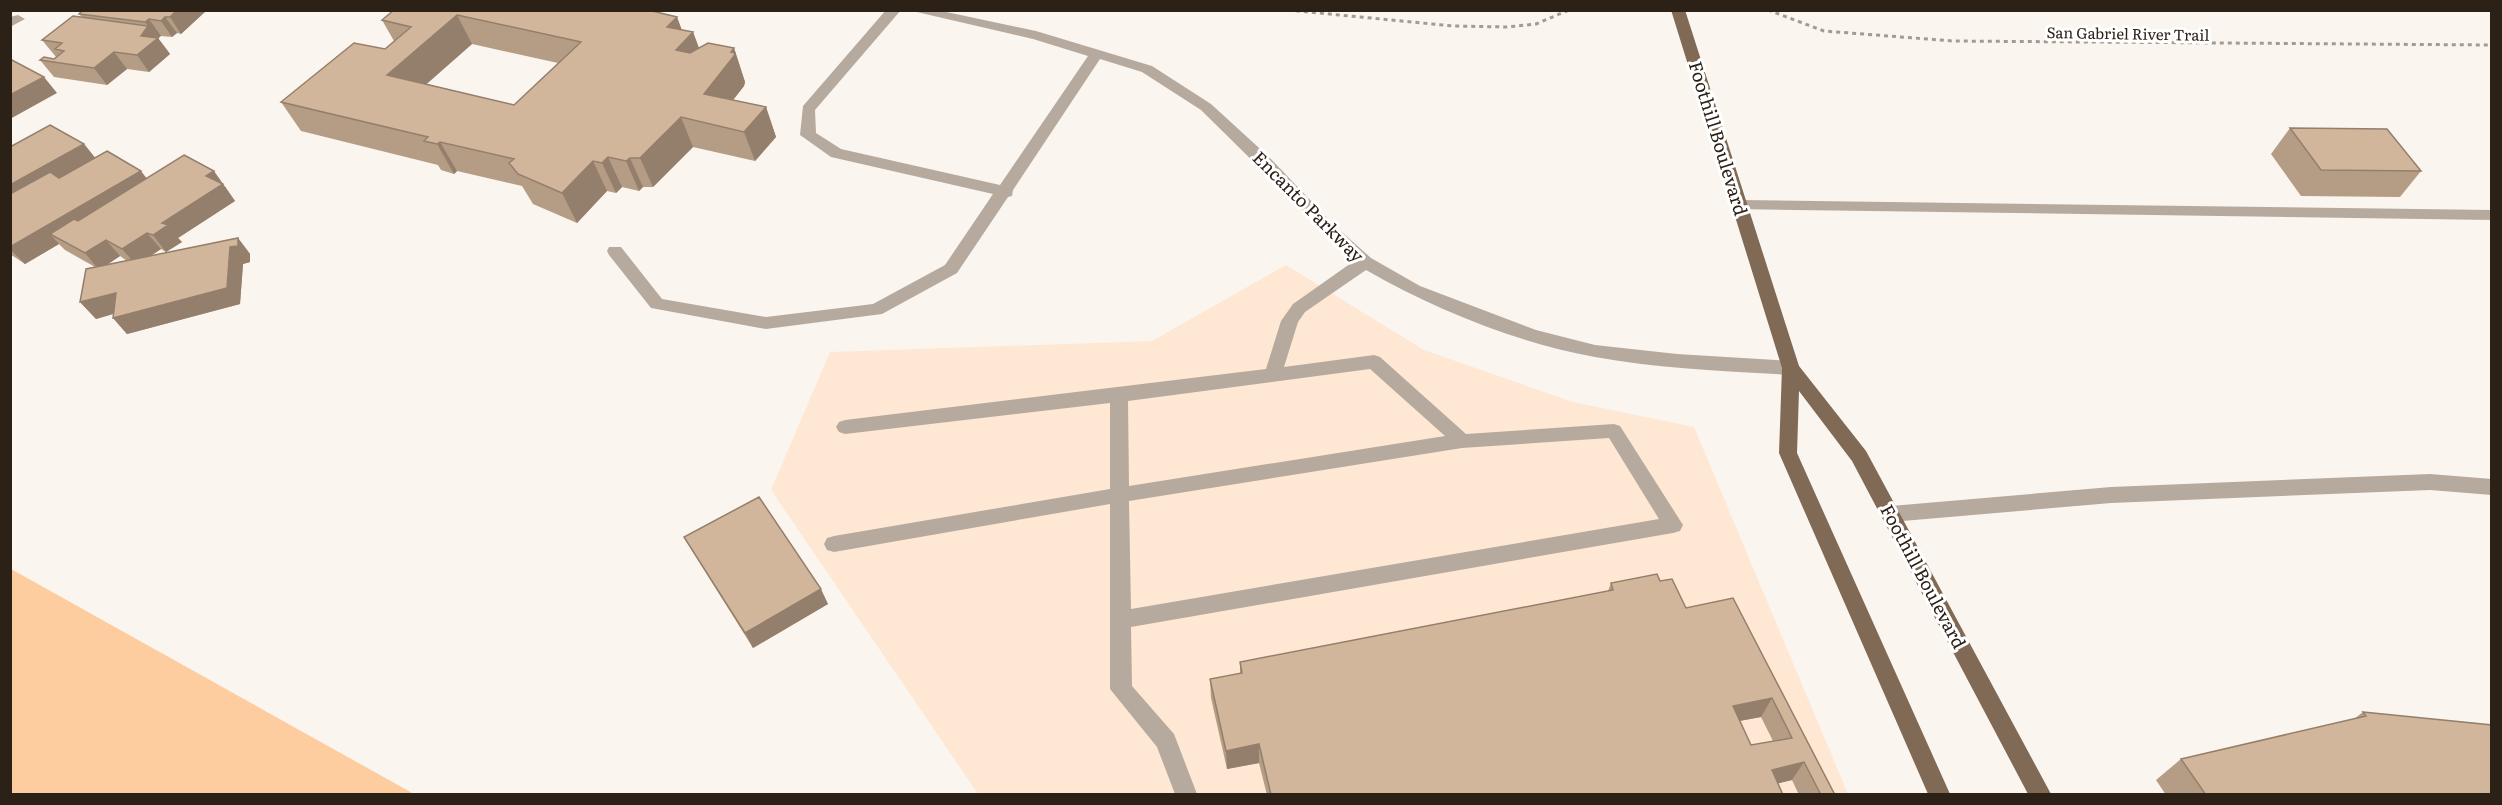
<svg xmlns="http://www.w3.org/2000/svg" width="2502" height="805" font-family="Literata,serif">
<style>
.built{fill:#fee8d4}
.green{fill:#fdcd9f}
.lines{fill:none;stroke-linecap:round;stroke-linejoin:round}
.path{stroke:#a39b93;stroke-width:3;stroke-dasharray:4 4;stroke-linecap:butt}
.minor{fill:#b6aa9e;fill-rule:evenodd}
.major{fill:#806a55;fill-rule:evenodd}
.wall{fill:#b59d85;fill-rule:evenodd}
.shaded-wall{fill:#937f6c}
.building{fill:#d2b69b;stroke:#937f6c;stroke-width:1.5;fill-rule:evenodd}
.labels{text-anchor:middle;dominant-baseline:central;stroke-width:6;stroke-linejoin:round;paint-order:stroke}
.far-street-label{font-size:15px;fill:#2c2117;stroke:#fff}
.street-label{font-size:18px;fill:#2c2117;stroke:#fff}
</style>
<rect width="100%" height="100%" fill="#fbf5ef"/>
<path class="built" d="M1286,265L1424,350L1573,402L1694,427L1848,794H978L771,490L830,352L1152,341Z"/>
<path class="green" d="M10,569H11L414,794H11Z"/>
<g class="lines">
<path class="path" d="M1288,10L1453,26L1507,27L1536,24L1569,10
M1768,10L1824,31L1953,41L2492,45"/>
<path class="minor" d="M886,10H901L815,110L816,133L841,149L1000,185L1088,56L1033,39L908,10H937L1036,31L1152,66L1211,104L1269,157L1335,226L1371,258L1420,286L1536,330L1595,345L1677,354L1791,361L1797,363L1800,368L1797,373L1791,375C1726,371 1660,369 1595,357C1517,343 1434,309 1366,270L1305,312L1298,322L1284,367L1374,355L1380,357L1466,434L1614,424L1620,426L1683,525L1680,531L1673,533L1131,627L1132,686L1174,734L1197,794H1175L1157,747L1110,689V504L834,552L827,550L824,544L827,538L834,536L1110,489V403L845,434L839,432L836,427L839,422L845,420L1266,369L1281,321L1293,304L1354,261L1201,110L1142,72L1100,59L1013,190L1012,196L1008,197L957,273L882,314L766,329L651,308L609,255L607,251L609,247H621L662,299L766,317L873,304L945,265L993,194L831,157L800,135L803,106ZM1370,369L1445,436L1129,486L1128,401ZM1609,438L1659,519L1131,609L1129,501L1462,448Z
M18,15L25,19L10,27V17Z
M1740,200L2492,210V220L1734,209L1732,205L1734,201Z
M2430,474L2492,479V495L2430,490L2111,503L1891,522L1884,520L1881,514L1884,508L1891,506L2111,487Z"/>
<path class="major" d="M1671,10H1685L1799,366L1866,451L2051,794H2028L1852,461L1799,391L1797,453L1950,794H1928L1779,453L1782,368Z"/>
</g>
<path class="wall" d="M83,10H207L181,34L177,33L172,37L161,36L158,38L170,54L149,72L127,69L107,85L54,77L40,60L54,59L56,57L42,40L82,17L79,14Z
M394,10L677,17L682,30L693,32L699,48H734L745,82L744,86L733,100L766,107L776,137L755,161L693,147L653,187H643L639,191L622,187L616,193L607,191L577,223L533,204L522,186L457,171L454,174L441,170L438,165L301,131L281,102L385,49L394,41L382,20ZM472,44L558,63L514,105L426,84Z
M2290,128L2421,171L2400,197L2301,196L2271,154Z
M84,144L95,158L147,178L226,187V188L235,201L178,238L182,242L166,252L161,249L151,256L238,238L250,254V262L243,264L240,304L127,334L113,318V314L96,319L80,302L95,267L65,250L59,244L25,264L10,254V147ZM120,256L127,261L107,265Z
M684,537L828,604L753,648L693,552Z
M1660,581L1686,608L1733,598L1835,795H1799L1792,780L1778,783L1783,795H1267L1259,763L1227,769L1211,698L1210,679L1240,674V662L1608,591L1611,583ZM1761,717L1773,741L1751,745L1740,721Z
M2363,712L2492,795H2166L2156,780L2181,759L2354,719Z"/>
<path class="shaded-wall" d="M177,10H207L181,34L170,17Z
M457,15L472,44L404,104L387,75Z
M165,17L177,33L172,37L161,21Z
M677,17L685,40L693,32L704,62L687,79L667,27Z
M149,19L161,36L158,38L170,54L149,72L137,55L141,36L148,26L157,39L145,22Z
M734,48L745,82L744,86L715,123L704,94L731,52Z
M114,52L127,69L107,85L94,68Z
M44,77L57,93L10,119V95Z
M766,107L776,137L755,161L744,132Z
M681,117L693,147L653,187L640,158Z
M440,142L457,171L454,174L437,144Z
M84,144L97,160L10,210V185Z
M608,157L622,187L616,193L602,163Z
M630,158L643,187L639,191L626,161Z
M593,161L607,191L577,223L562,193Z
M141,171L154,188L50,234L59,244L25,264L10,249V247Z
M214,171L235,201L178,238L182,242L166,252L153,235L162,223L206,176Z
M147,233L161,249L136,265L122,249Z
M238,238L250,254V262L243,264L240,304L127,334L113,318L230,247Z
M106,240L120,256L99,270L85,253Z
M116,293L130,309L96,319L80,302Z
M821,589L828,604L753,648L745,633Z
M1772,698L1761,717L1722,724L1733,706Z
M1259,744V763L1227,769L1226,751Z
M1804,762L1792,780L1760,788L1772,770Z"/>
<path class="building" d="M83,10H177L170,17H165L161,21L149,19L145,22L79,14Z
M394,10H648L677,17L667,27L693,32L676,50L690,53L708,43L734,48L731,52L735,53L734,56L704,94L766,107L744,132L681,117L640,158H630L626,161L608,157L602,163L593,161L562,193L518,174L509,163L514,159L440,142L437,144L424,141L428,137L281,102L354,43L385,49L411,27L382,20ZM457,15L581,42L514,105L387,75Z
M73,16L148,26L141,36L158,38L137,55L114,52L94,68L40,60L44,57L54,59L64,51L55,49L62,43L42,40Z
M10,59L44,77L10,95Z
M50,125L84,144L10,185V147Z
M2290,128L2387,129L2421,171L2321,170Z
M107,151L141,171L10,247V194L50,172L59,178Z
M184,155L214,171L206,176L223,184L162,223L168,225L153,235L147,233L122,249L106,240L85,253L50,234L74,219L78,221Z
M238,238V246L230,247L227,288L113,318L116,293L80,302L86,269Z
M759,497L821,589L745,633L684,537Z
M1657,574L1660,581L1672,579L1686,608L1733,598L1835,795H1821L1804,762L1772,770L1783,795H1271L1259,744L1226,751L1210,679L1242,673L1240,662L1613,590L1611,583ZM1772,698L1792,738L1751,745L1733,706Z
M2363,712L2492,725V795H2206L2181,759L2366,716Z"/>
<g class="labels">
<g class="far-street-label">
<text transform="translate(2128 33) rotate(1)">San Gabriel River Trail</text>
</g>
<g class="street-label">
<text transform="translate(1719 138) rotate(73)">Foothill Boulevard</text>
<text transform="translate(1309 206) rotate(45)">Encanto Parkway</text>
<text transform="translate(1924 576) rotate(62)">Foothill Boulevard</text>
</g>
</g>
<rect width="2502" height="805" fill="none" stroke="#2c2117" stroke-width="24"/>
</svg>
